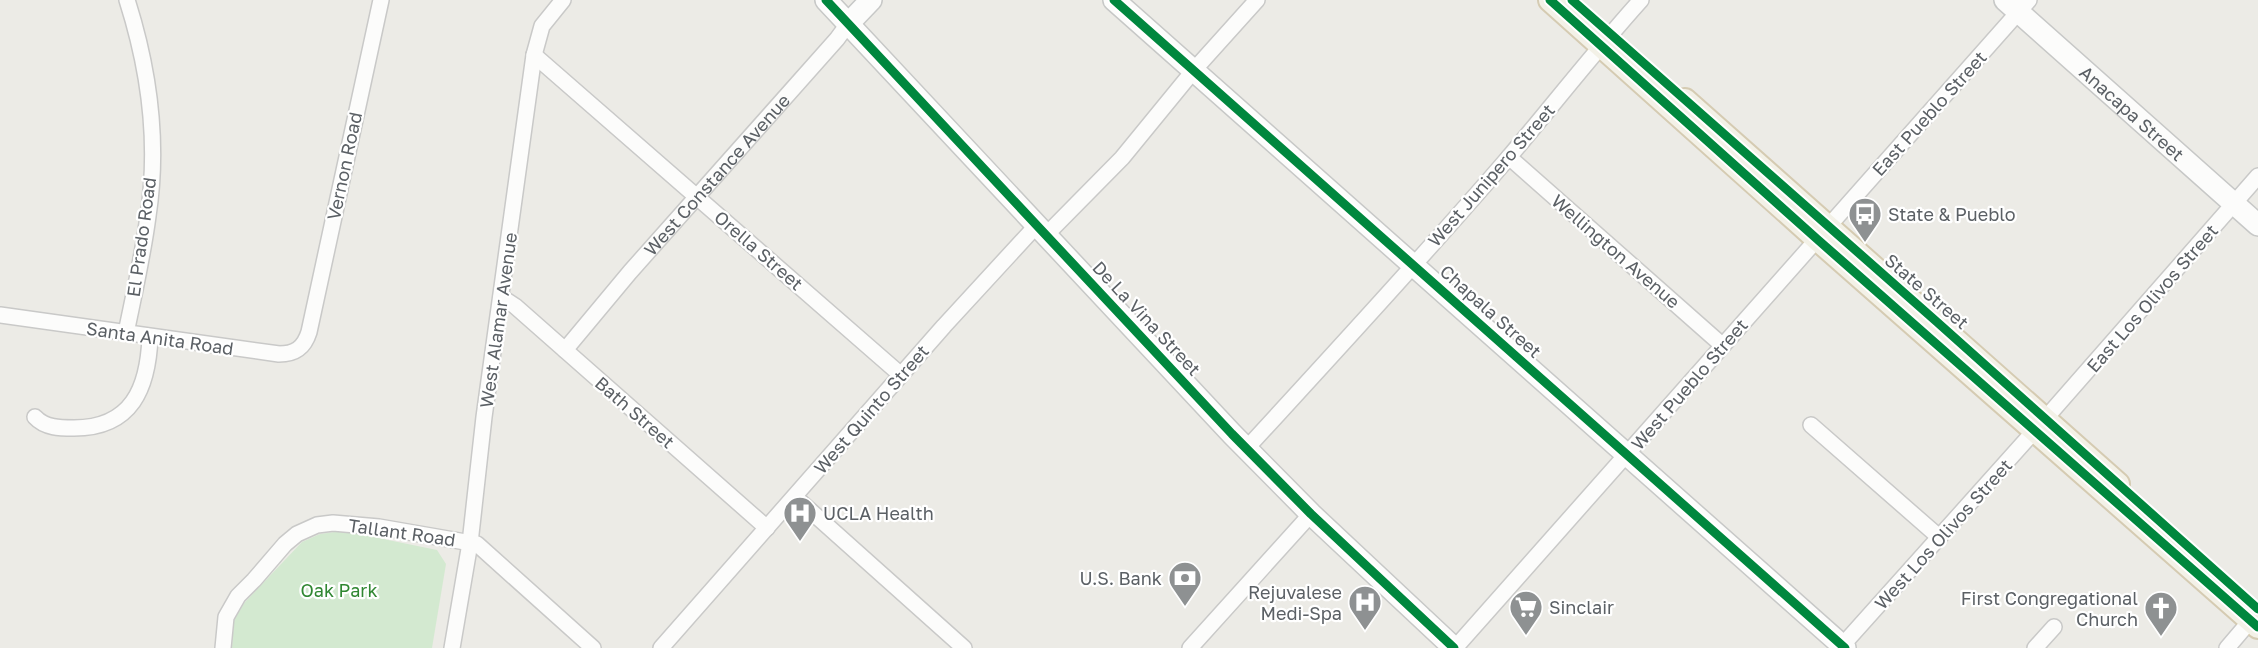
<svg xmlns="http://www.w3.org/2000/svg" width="2258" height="648" font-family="'Golos Text',sans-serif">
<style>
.green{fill:#d3e9d0}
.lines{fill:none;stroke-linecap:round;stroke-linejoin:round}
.street-casing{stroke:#c9c9c8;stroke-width:18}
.secondary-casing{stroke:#c7c8c7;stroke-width:24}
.primary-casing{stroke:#d5cbb2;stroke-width:26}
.street{stroke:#fcfcfb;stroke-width:15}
.secondary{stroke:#fcfcfb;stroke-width:21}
.primary{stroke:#f3f1e7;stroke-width:22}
.cycleway-casing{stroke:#fff;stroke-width:13}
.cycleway{stroke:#00873e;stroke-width:9}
.labels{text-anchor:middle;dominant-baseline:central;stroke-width:4.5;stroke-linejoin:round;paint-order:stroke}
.street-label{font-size:18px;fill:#5b6065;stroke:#fff}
.poi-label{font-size:18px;fill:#5b6065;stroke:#fff;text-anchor:start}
.park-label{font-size:18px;fill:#308732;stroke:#fff}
</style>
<rect width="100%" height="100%" fill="#ecebe6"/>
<path class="green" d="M334,532H349L437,550L446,564L432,648H232L234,620L245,602L302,542L320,534Z"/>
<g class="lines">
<defs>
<g id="street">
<path d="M534,55L901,375"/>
<path d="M1509,157L1722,345"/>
<path d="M1046,235L1122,158L1194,70L1257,0"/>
<path d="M501,297L515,306L767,528"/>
<path d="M0,315L279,354C295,354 304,348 309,332L381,0"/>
<path d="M126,333C134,294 143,255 148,216C159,144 149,69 127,0"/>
<path id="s1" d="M565,350L630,272L837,39L848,24"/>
<path d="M35,417C45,428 60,428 74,428C132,428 148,388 150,337"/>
<path d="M1811,425L1939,537"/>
<path d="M1247,448C1335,352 1424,256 1509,157C1553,105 1595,51 1641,0"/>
<path d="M795,497L964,648"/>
<path d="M223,648L226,617L238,596L254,580L285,544L297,534L317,525L333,523L379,527L477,544L593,648"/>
<path d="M452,648L470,543L484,417L534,55L542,26L563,0"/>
<path d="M661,648L944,326L1036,226"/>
<path d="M1190,648L1311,514"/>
<path d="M1455,648L2029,0"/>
<path d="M1840,648L2045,419L2258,176"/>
<path d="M2035,648L2054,627"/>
<path d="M2227,648L2256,614"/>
</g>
<g id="secondary">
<path d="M826,0L1232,434L1311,514L1454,648"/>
<path d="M1114,0L1845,648"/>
<path id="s2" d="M2005,0L2258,225"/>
<path d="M848,24L871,0"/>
</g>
<path id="primary" d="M1550,0L1817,239L2258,627
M1685,100L2118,484"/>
</defs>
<use href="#street" class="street-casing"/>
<use href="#secondary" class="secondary-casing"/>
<use href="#primary" class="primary-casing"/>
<use href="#street" class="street"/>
<use href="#secondary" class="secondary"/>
<use href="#primary" class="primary"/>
<defs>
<path id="cycleway" d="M826,0L1232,434L1311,514L1454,648
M1114,0L1845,648
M1550,0L1817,239L2258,627
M1572,0L1937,322L2258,609"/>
</defs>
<use href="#cycleway" class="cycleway-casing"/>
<use href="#cycleway" class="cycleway"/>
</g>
<defs>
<symbol id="bus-pin" viewBox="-11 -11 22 30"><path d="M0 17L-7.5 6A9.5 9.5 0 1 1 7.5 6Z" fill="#8e9192" stroke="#fff"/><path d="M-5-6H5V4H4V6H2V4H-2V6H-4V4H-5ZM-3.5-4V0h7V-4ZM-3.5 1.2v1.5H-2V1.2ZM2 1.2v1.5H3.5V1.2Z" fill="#fff"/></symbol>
<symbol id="hospital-pin" viewBox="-11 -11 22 30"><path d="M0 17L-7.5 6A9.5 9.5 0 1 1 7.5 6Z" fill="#8e9192" stroke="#fff"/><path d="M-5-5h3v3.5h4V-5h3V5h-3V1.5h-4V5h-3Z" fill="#fff"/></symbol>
<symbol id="bank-pin" viewBox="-11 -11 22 30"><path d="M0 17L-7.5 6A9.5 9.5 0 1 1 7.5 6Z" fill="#8e9192" stroke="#fff"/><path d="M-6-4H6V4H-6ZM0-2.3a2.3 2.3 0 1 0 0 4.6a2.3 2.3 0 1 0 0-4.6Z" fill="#fff"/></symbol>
<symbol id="supermarket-pin" viewBox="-11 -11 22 30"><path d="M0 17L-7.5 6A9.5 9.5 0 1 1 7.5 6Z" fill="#8e9192" stroke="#fff"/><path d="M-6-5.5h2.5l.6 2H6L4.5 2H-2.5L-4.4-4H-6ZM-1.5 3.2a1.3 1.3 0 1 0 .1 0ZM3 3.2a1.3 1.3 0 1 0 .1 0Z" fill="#fff"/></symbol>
<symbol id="church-pin" viewBox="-11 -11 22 30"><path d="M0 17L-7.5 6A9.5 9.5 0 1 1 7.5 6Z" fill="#8e9192" stroke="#fff"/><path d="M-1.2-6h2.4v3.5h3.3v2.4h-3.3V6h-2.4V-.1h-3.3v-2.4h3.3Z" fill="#fff"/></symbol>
</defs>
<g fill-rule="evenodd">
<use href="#bus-pin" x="1846" y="195" width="38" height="52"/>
<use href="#hospital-pin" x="781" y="494" width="38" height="52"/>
<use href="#bank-pin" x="1166" y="559" width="38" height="52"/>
<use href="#hospital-pin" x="1346" y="583" width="38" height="52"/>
<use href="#supermarket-pin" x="1507" y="588" width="38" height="52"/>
<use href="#church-pin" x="2142" y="589" width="38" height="52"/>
</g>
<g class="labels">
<g class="street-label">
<text transform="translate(1929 113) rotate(-48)">East Pueblo Street</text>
<text stroke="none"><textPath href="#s2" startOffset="170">Anacapa Street</textPath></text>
<text transform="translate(344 166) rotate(-78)">Vernon Road</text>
<text stroke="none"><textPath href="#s1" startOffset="232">West Constance Avenue</textPath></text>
<text transform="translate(1491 175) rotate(-49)">West Junipero Street</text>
<text transform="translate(141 237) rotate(-82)">El Prado Road</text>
<text transform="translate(759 250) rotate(41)">Orella Street</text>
<text transform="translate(1616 251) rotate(41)">Wellington Avenue</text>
<text transform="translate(1927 291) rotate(41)">State Street</text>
<text transform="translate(2152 298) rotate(-49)">East Los Olivos Street</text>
<text transform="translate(1491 311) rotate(42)">Chapala Street</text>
<text transform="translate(1147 318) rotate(47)">De La Vina Street</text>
<text transform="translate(498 320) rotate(-82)">West Alamar Avenue</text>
<text transform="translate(160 338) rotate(8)">Santa Anita Road</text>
<text transform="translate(1689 384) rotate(-49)">West Pueblo Street</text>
<text transform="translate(871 409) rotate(-49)">West Quinto Street</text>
<text transform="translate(635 412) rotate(41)">Bath Street</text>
<text transform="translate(402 532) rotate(8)">Tallant Road</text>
<text transform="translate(1943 534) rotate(-48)">West Los Olivos Street</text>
</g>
<g class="poi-label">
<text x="1888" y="214">State &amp; Pueblo</text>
<text x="823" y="513">UCLA Health</text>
<text x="1162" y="578" text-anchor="end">U.S. Bank</text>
<text x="1342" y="592" text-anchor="end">Rejuvalese<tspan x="1342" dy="21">Medi-Spa</tspan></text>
<text x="2138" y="598" text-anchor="end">First Congregational<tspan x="2138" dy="21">Church</tspan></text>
<text x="1549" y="607">Sinclair</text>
</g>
<g class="park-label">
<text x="339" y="590">Oak Park</text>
</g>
</g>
</svg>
